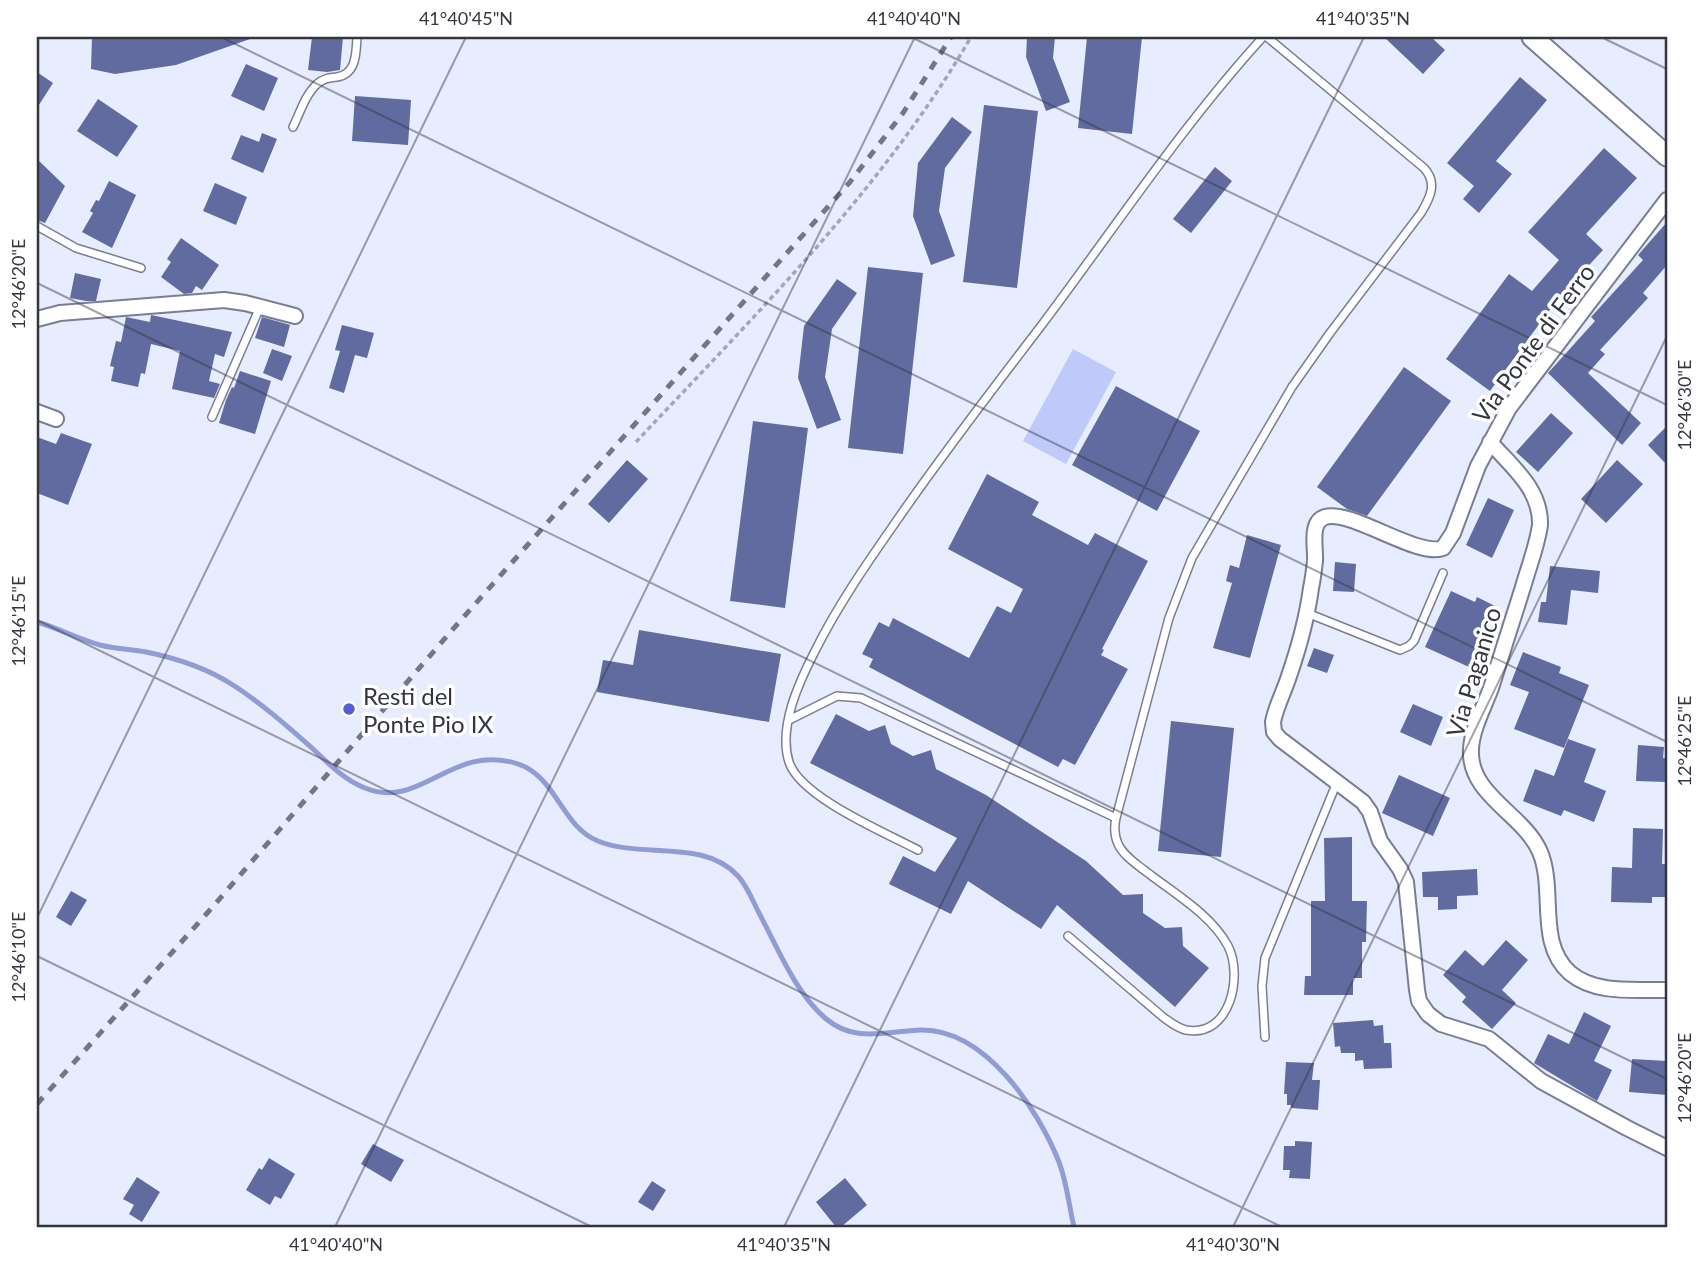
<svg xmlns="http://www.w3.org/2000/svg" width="1704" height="1264" font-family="Lato,sans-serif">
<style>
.green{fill:#c0cafa}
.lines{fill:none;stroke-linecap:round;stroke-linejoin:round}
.stream{stroke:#919cd4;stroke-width:5}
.building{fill:#616b9f}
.service-casing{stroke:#7a7e93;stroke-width:10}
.minor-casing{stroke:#7a7e93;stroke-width:18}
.secondary-casing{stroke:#7a7e93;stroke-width:23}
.path{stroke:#a3a6b5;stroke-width:3.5;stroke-dasharray:5 3.5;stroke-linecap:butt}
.service{stroke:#fff;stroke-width:7}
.minor{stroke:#fff;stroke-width:14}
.secondary{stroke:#fff;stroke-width:19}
.rail{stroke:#747683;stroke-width:5;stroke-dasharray:9 9;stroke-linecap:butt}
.ticks{fill:none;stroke:#34363f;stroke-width:2;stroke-opacity:0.45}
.poi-dot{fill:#545dd3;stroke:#fff;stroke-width:2.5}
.labels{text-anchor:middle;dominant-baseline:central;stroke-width:7;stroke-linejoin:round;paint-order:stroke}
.street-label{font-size:24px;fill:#34363f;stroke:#fff}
.poi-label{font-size:24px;fill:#34363f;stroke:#fff;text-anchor:start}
.neatline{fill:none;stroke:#34363f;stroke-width:2.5}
.ticks-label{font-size:18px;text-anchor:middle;fill:#34363f}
</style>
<rect width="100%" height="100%" fill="#e8ecff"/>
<path class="green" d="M1073,349L1116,372L1066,464L1023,441Z"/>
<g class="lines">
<path class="stream" d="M37,622C58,628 78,639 100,645C115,649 131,649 146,652C176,658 208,669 233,685C261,703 287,726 312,748C328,763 344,780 365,788C421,811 452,742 518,764C557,777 561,826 598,841C641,859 703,838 738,876C747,886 752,899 758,911C777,946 794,991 825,1018C855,1044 887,1031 921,1030C985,1029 1038,1109 1059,1162C1067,1183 1069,1206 1074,1227"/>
</g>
<path class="building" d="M92,37H250V39L176,65L115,74L91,69Z
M312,37H343L340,70L327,72L308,70Z
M1027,37H1055L1053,58L1070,102L1046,111L1026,57Z
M1087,37H1142L1132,134L1078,128Z
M1384,37H1431L1445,50L1423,74Z
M246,64L278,78L264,111L231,96Z
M37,72L53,83L37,108Z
M1520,77L1547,100L1496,161L1512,174L1479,213L1463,199L1474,186L1447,163Z
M355,96L411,100L408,145L352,141Z
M98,99L138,126L117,157L77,131Z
M984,105L1038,111L1017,288L963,282Z
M952,117L972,132L945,168L939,211L955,256L931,265L913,216L918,163Z
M262,133L277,139L263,173L231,159L241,135L259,142Z
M1604,148L1637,178L1586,234L1603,250L1557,300L1490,391L1446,359L1509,274L1532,291L1559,260L1528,232Z
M37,159L65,186L45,223L37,220Z
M1215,167L1232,181L1191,233L1173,219Z
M109,181L136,195L112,248L82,232L93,213L90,211L96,200L99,201Z
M215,183L247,197L236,225L203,211Z
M1667,222V265L1643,293L1648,298L1600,350L1605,354L1588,373L1641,423L1622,445L1548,373L1595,321L1591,317L1643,260L1638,255Z
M181,238L219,265L202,290L196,286L192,293L184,294L161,277L171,262L167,259Z
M868,267L923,273L903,454L848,448Z
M75,273L101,279L96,301H86L70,298Z
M837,279L857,293L832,329L825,377L841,420L817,429L798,378L804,326Z
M151,315L232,332L224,357L215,354L209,381L220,384L214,398L172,389L180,351L151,344L145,374L141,373L138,387L111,381L114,367L110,366L116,341L121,342L126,317L150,322Z
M262,317L290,325L284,347L255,338Z
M342,325L374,333L367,358L355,355L344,393L329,388L340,351L335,350Z
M272,349L292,356L282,381L263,373Z
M1404,367L1451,401L1367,516L1347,509L1317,487Z
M240,371L271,381L255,434L219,423L226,400L232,387L234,388Z
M1116,386L1200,431L1157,511L1072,465Z
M1551,413L1573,433L1538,472L1516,452Z
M753,421L808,428L785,608L730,601Z
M1667,426V465L1648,445Z
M61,433L92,444L68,505L37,493V437L56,444Z
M627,460L648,479L609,523L588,504Z
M1617,460L1643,484L1606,523L1581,499Z
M987,474L1039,502L1032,515L1088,545L1095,533L1148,561L1102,649L1104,650L1101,655L1128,669L1075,765L1063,759L1058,767L869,667L873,659L862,654L879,622L889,627L893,618L969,658L997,606L1011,613L1023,589L948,549Z
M1488,498L1514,510L1492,558L1466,545Z
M1247,535L1281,545L1250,658L1213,648L1232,583L1226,581L1230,565L1239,568Z
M1335,562L1356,564L1354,592L1333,591Z
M1550,566L1600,571L1598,593L1571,590L1567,625L1538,622L1541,602H1546Z
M1451,591L1475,602L1477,597L1497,607L1469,667L1425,647Z
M639,630L781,654L769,722L597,692L603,660L633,665Z
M1314,648L1334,655L1327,673L1307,666Z
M1523,652L1561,667L1559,673L1589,685L1564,748L1514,729L1529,692L1510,685Z
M1413,704L1443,717L1431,746L1400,732Z
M836,714L869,731L885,725L891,744L913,756L931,750L936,769L986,795L1086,861L1123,895L1143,894V913L1165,928L1182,927L1183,946L1209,968L1175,1007L1057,905L1041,929L968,881L951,914L889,884L903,856L935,872L957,838L810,763Z
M1171,721L1234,728L1221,857L1158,851Z
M1568,739L1596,749L1584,782L1606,791L1594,822L1564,810L1561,816L1523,801L1535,769L1554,776Z
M1638,745L1664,747L1663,758H1667V782L1636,781Z
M1399,775L1450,798L1433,836L1382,813Z
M1633,828L1663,829L1662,864H1667V897H1652V903L1611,902L1612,867L1632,868Z
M1352,837V901H1367L1366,942H1362V978H1353V995H1304L1305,976H1311V901H1325L1324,838Z
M1477,869L1478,895L1457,896V909L1438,910V897H1423L1422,872Z
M71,891L87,900L71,926L56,917Z
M1506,940L1528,960L1502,990L1516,1003L1492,1029L1462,1002L1466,997L1443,975L1465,950L1483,966Z
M1584,1012L1611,1026L1594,1061L1612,1070L1597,1101L1534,1063L1548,1034L1569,1044Z
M1373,1020L1374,1026L1383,1025L1384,1043H1391L1392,1068L1364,1069L1363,1060L1355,1061V1053H1341L1340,1046L1335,1047L1333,1023Z
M1632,1059L1667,1061V1095L1629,1092Z
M1286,1062L1314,1063L1312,1080H1320L1318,1110L1291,1108V1105H1287V1094H1284Z
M1295,1141L1312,1142L1310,1179L1289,1178L1290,1170H1283L1284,1146H1295Z
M373,1144L404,1160L391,1182L361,1164Z
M269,1158L295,1174L281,1199L275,1196L270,1205L246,1190L259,1168L262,1170Z
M137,1177L160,1192L142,1222L129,1214L134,1205L123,1199Z
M845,1178L867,1205L841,1227H836L816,1202Z
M652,1181L666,1190L653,1211L638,1202Z"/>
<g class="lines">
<defs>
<path id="service" d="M293,127C300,113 305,95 317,84C324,78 329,78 337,77C357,74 356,52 357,37
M37,226L76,248L141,268
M212,417L260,307
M1307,613L1400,650L1409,646L1414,641L1443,573
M789,720L837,696L861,698L1116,818C1114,827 1114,835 1118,844C1123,855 1135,863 1144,870C1172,892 1211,914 1228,946C1243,975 1231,1038 1186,1030C1177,1028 1170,1022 1163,1017L1068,936
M1116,818L1169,618L1192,558L1292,387L1330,333L1421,213C1430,198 1438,183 1424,168L1267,37
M918,850C886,833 800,797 789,762C778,727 799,682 815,651C837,607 865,566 893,526C941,456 993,389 1044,322C1116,226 1182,126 1263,37
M1265,1037L1262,986L1265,958L1337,782"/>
<path id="minor" d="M1667,200L1509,408L1478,466L1453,533L1443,548C1418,558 1351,509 1325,517C1309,522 1316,548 1315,561C1314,570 1313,579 1311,588C1307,618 1299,647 1289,676C1284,692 1276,706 1273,722L1274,732L1280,739L1363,802L1370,812L1380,841L1400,869L1406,882L1417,990L1419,1001L1428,1014L1441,1024L1489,1039L1541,1081L1627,1128L1667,1148
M37,319L60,313L224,300L245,303L295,316
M37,412L56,419
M1490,442C1512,467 1541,489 1540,525C1537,546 1529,566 1523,587C1512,621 1502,654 1491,688C1484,707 1472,729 1471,749C1468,795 1524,814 1540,852C1556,890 1536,943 1570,973C1596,995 1636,989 1667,990"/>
<path id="secondary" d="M1532,37L1667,156"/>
</defs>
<use href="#service" class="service-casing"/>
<use href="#minor" class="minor-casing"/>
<use href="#secondary" class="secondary-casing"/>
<path class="path" d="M636,442C755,315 883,189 971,37"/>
<use href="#service" class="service"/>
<use href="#minor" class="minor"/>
<use href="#secondary" class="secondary"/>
<path class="rail" d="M37,1104L209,911L460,621L850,182L903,113L951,37"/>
</g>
<path class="ticks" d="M221,37L1667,742M911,37L1667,405M1601,37L1667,69M37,283L1667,1079M37,620L1282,1227M37,918L466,37M37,956L592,1227M335,1227L915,37M784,1227L1364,37M1233,1227L1667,336"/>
<circle class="poi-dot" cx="349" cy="709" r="7"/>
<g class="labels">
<g class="street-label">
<text transform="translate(1533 343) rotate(-54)">Via Ponte di Ferro</text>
<text transform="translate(1473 672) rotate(-73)">Via Paganico</text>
</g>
<g class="poi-label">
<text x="363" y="695">Resti del<tspan x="363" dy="28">Ponte Pio IX</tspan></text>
</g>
</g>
<rect width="1704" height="1264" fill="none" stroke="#ffffff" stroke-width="77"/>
<rect x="38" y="38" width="1628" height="1188" class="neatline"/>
<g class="ticks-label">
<text x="466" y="25">41°40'45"N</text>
<text x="914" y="25">41°40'40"N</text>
<text x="1363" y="25">41°40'35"N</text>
<text transform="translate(19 284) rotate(-90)" y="6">12°46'20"E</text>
<text transform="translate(1685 405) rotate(-90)" y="6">12°46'30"E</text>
<text transform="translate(19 621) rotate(-90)" y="6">12°46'15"E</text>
<text transform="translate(1685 741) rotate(-90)" y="6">12°46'25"E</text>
<text transform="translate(19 957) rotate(-90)" y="6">12°46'10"E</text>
<text transform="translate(1685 1078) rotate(-90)" y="6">12°46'20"E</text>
<text x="336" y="1251">41°40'40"N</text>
<text x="784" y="1251">41°40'35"N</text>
<text x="1233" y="1251">41°40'30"N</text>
</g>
</svg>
